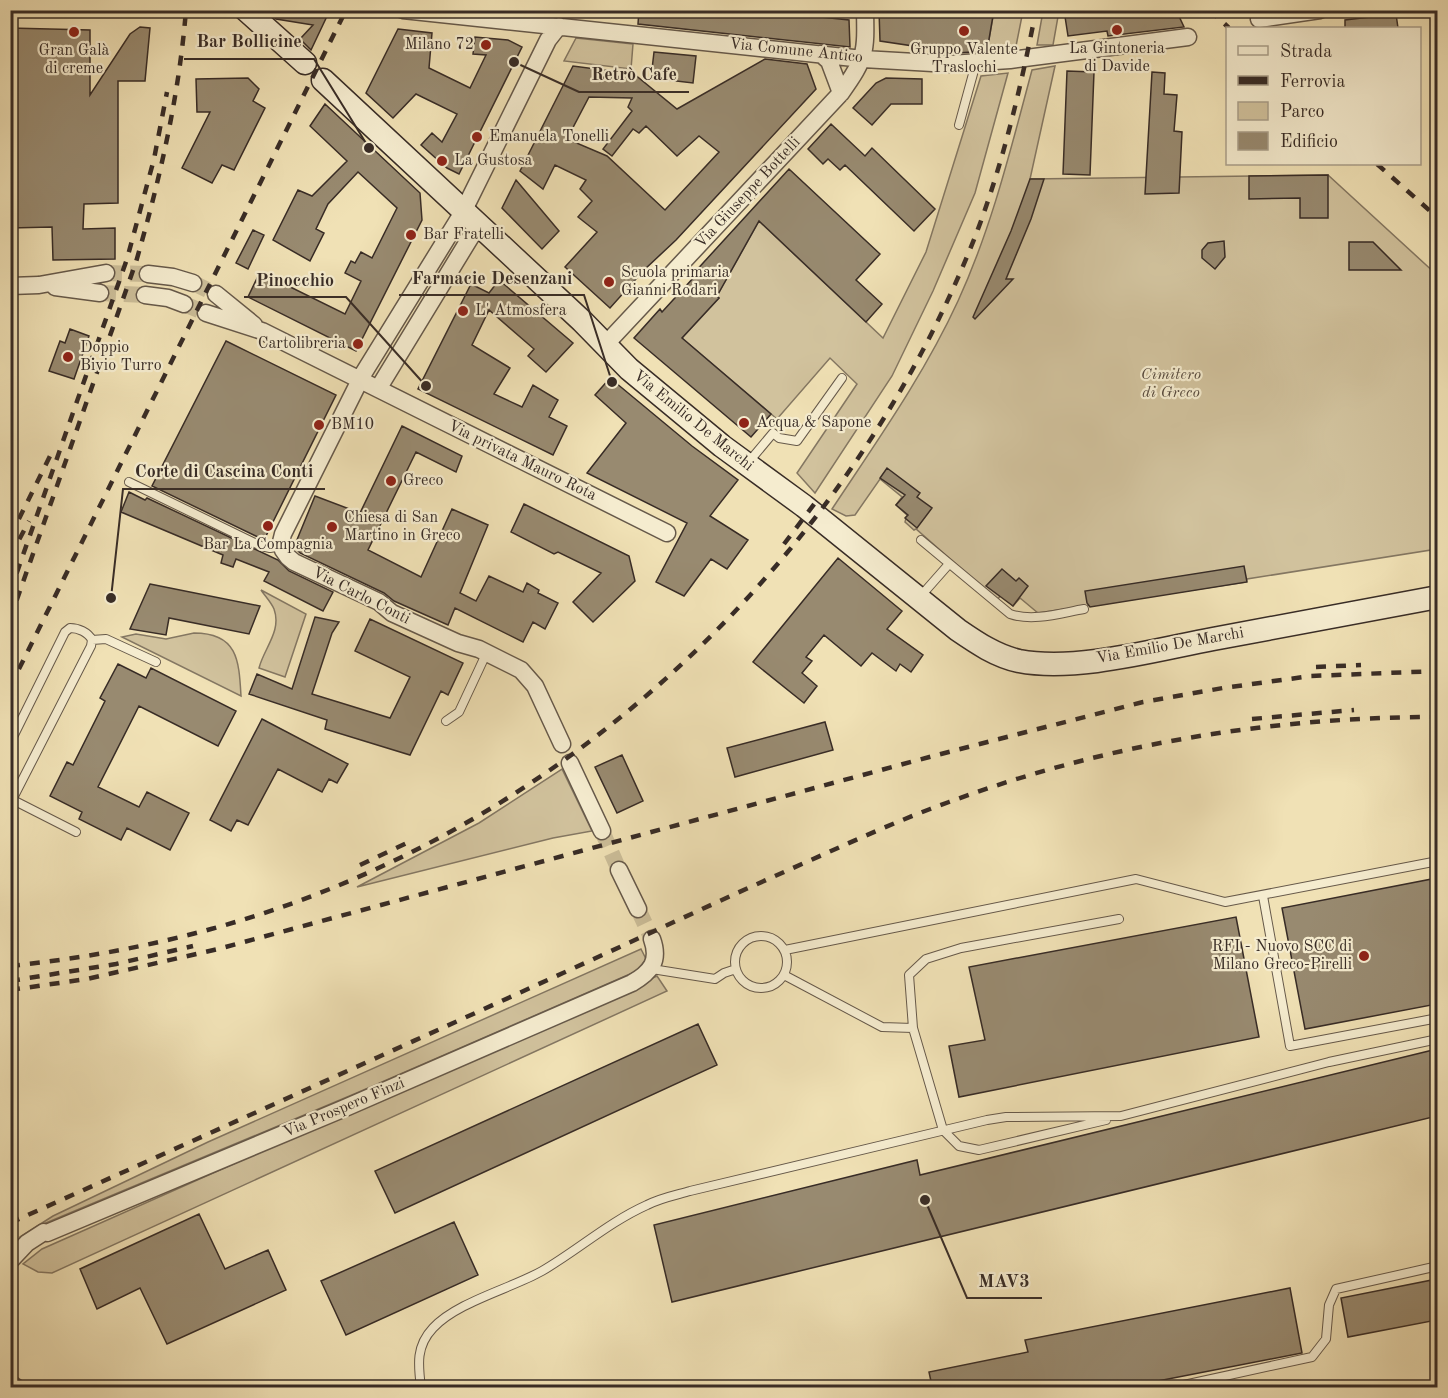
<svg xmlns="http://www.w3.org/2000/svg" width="1448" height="1398" font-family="'Old Standard TT',serif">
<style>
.green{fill:#d1c29d;stroke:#847762;stroke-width:1.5}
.building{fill:#988a70;stroke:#382c26;stroke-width:1.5;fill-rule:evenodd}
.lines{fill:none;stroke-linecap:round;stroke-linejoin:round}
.street-tunnel{stroke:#cbbd98;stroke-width:16;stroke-dasharray:16 8;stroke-linecap:butt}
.lane-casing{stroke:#66594a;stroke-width:10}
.street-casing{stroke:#66594a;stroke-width:19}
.secondary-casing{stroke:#382c26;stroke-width:25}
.lane{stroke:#f5eccf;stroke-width:8}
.street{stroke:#f5eccf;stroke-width:16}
.secondary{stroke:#f5eccf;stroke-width:22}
.rail{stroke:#382c26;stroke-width:4.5;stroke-dasharray:10 10;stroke-linecap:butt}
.poi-dot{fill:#8f2418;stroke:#f5eccf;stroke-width:2}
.labels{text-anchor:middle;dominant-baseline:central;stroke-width:4.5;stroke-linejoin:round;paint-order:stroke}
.poi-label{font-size:16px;fill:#382c26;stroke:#f5eccf;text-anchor:start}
.street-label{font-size:16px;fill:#382c26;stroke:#f5eccf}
.park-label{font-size:16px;font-style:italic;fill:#574a3e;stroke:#f5eccf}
.leader{fill:none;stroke:#382c26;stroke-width:2}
.callout-dot{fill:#382c26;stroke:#f5eccf;stroke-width:2}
.callout-label{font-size:18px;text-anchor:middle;font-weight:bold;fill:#382c26;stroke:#f5eccf;stroke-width:4.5;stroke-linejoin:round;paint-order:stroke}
</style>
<rect width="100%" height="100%" fill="#f0e1b5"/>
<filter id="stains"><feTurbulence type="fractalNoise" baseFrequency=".00333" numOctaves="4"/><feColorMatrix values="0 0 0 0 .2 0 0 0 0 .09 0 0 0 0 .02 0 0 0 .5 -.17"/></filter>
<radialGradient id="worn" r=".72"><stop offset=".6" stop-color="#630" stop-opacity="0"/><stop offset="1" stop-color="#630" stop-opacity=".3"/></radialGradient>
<path class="green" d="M994,11H1023L1016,46L987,51Z
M1043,11H1059L1053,45H1037Z
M576,38L633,44L631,69L564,61Z
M1055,66L1030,179L1328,175L1437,275V549L1247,579L1246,582L1038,613L1020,598L1013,606L1001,595L997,600L916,529L914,530L905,522L907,515L896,505L902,497L880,479L855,515L846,516L832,509C877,441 924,375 958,301C992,227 1011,148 1032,70Z
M1008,73L975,193L933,291L892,376L815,493L797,473L857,384L830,358L777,419L682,338L719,298L717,296L759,221L883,338L926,252L981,76Z
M261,590L306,614L285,677L259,668C264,648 282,631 274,609C271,602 265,596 261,590Z
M194,633C238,633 239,661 241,696L122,637L136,634L166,639Z
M562,769L592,831L553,838L357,887L479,823Z
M641,949L646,959L637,971L359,1092L46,1223L20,1240V1237L53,1216L208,1142Z
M657,976L667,991L52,1273L38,1272L23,1264L42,1249Z"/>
<path class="building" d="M268,10L324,12L326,11L329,12L311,50L300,39L313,25L276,19Z
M639,10L802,11V15L849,20L850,47L638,24Z
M879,10H994L987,51L957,53L933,52V49L880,41Z
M1064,10H1176L1184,27L1108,36L1107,31L1068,36Z
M1396,14L1398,28H1345V20Z
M140,27L150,28L145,81H118V203L84,204L83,229L115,228V259L53,260L52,227L10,228V28L90,30V95L130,34Z
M398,29L432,33L429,68L470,88L486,55L473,54L475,37L508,40L522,47L459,174L447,168L421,145L432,133L442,142L457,114L416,94L393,118L366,93Z
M654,52L696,56L693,83L651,78Z
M765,59L807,64L816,89L676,240L644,270L610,308L565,267L597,232L578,217L592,201L580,189L586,180L555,165L543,189L520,171L573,66L634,74L677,109ZM589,97L632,98L628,107L632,111L603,149L612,156L633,129L639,133L646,126L677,156L699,136L719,152L665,210L607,156L567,139Z
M1067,71L1094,72L1090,175L1063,174Z
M1152,72L1165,73L1164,94L1177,95L1174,131L1182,132L1179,193L1145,194Z
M248,78L259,89L253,101L265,108L234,170L222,165L212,183L182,168L210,112H197L196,79Z
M886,78L922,79V104H891L872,125L853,108L876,83Z
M325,104L420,193L422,220L356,351L248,297L260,272L345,314L361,281L345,273L351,261L355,263L361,252L372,258L397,208L358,172L328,204L316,229L324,233L310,261L273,240L298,190L312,196L347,161L310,126Z
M831,124L865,156L872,148L935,209L914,231L845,165L840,170L828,159L823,164L808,149Z
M789,169L880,254L856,280L882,304L866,322L759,221L717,296L719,298L682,338L771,414L751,437L634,338L660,309L662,312L695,276L693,274Z
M1328,175V218H1300V198L1249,199V176Z
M1030,179H1044L1031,219L1006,279H1013L975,319L973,317L1011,231Z
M516,180L559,231L542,249L502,208Z
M253,230L264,235L248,269L236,263Z
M1224,241L1225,257L1215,269L1202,258V250L1208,243Z
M1349,242H1373L1401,270H1349Z
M499,280L573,343L546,372L528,356L534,349L489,310L472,345L510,368L494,394L522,407L533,385L558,400L549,417L567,426L553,455L418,389L471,284L489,293Z
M70,329L89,336L74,379L49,371L60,341L65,343Z
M226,341L336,395L264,540L152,486Z
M610,378L692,446L738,480L710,516L748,540L727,569L711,559L684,596L656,582L687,523L587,473L626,423L595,395Z
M402,426L462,456L456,472L416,452L368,550L421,577L452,509L488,525L460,593L476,601L489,576L523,592L527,583L539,590L538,593L558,603L545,629L533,622L523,642L455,608L448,625L394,601L384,593L300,553L294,547L315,496L360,513Z
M887,468L920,493L917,497L932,508L917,528L905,518L908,515L896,505L905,495L880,478Z
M129,492L145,500L147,498L278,560L289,571L333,592L323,611L264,581L269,572L236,559L233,567L221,563L223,555L121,512Z
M524,504L629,556L635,581L593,622L573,602L601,573L558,552L554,554L511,532Z
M838,558L902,611L887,629L923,655L911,672L900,664L896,671L872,653L861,666L824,635L806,657L812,661L802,673L817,686L804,703L753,662Z
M1244,566L1247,582L1090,607L1087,603L1085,591Z
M1002,569L1016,581L1019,578L1028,586L1013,606L986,586Z
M150,584L260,606L249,634L169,618L166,635L130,629Z
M315,617L339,622L332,633L312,694L390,718L410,677L355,651L370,619L463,663L448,695L441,691L410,755L325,729L327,720L249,694L257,674L292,689Z
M118,664L146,678L151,668L236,711L218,746L139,706L98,787L139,807L147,792L189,813L170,850L127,828L121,840L79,819L82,812L50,796L67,762L73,765L105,701L100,698Z
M262,719L348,764L337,783L329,779L322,792L278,769L248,825L237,820L231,831L210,820Z
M825,722L833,750L735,777L727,748Z
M622,755L643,801L617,813L595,767Z
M1437,878V1004L1305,1029L1282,908Z
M1236,917L1259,1037L959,1097L949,1046L985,1040L969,967Z
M698,1024L717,1065L395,1213L375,1171Z
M1437,1049V1116L672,1302L654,1225L917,1160L920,1175Z
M199,1214L225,1269L268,1250L286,1290L167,1344L140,1288L97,1309L80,1269Z
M454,1222L478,1275L346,1335L321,1281Z
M1437,1279V1320L1348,1337L1341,1298Z
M1290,1288L1302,1353L1122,1388H941L940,1384L932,1386L929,1372L1028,1352L1025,1340Z"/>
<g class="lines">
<path class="street-tunnel" d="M106,273L148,274
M193,283L216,294
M100,293L145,295
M184,304L206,313
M602,831L619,870
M638,909L652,939"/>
<defs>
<path id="lane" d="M959,125L976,63
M747,464L773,433L779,438L797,441L842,378
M129,482L261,546L270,548L282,546
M921,540L1010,614C1033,622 1061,613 1084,609
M919,598L949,564
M92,640L106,639L156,662
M446,721L459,712L487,652
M10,743L65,632L70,628C78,628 88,632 92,640
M13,800L76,832
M10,804L91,646L92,640
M1263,896L1290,1046L1438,1018
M735 962a26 26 0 1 1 52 0a26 26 0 1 1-52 0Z
M785,950L1136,879L1225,902L1438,861
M652,969L715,979L724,973L736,969
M784,975L882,1027L913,1028L943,1130L959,1146L979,1150L1106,1120
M913,1028L909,975L926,959L961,948L1119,919
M421,1388C418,1364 416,1346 433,1328C457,1302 510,1289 542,1271C578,1250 609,1222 647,1205C660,1198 676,1195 690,1191L987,1120L1006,1117L1121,1116L1329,1062L1438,1039
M1170,1388L1312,1357L1326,1339L1329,1305L1336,1289L1438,1266"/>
<path id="street" d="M403,10L863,59L950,64L1010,60L1188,37
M1259,19L1320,10
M559,26L548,40L463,212L363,374L283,534L281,542L283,550L288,557L294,562L379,602L392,613L458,643L479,649L521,670L535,686L562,744
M821,54L829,61L841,93
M148,274L173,277L193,283
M10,286L39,285L106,273
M55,287L100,293
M216,294L254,325
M145,295L168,298L184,304
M206,313L262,331L667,533
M605,345L841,93C866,58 866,53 865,10
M378,389L478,225
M570,763L602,831
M619,870L638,909
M10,1261L27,1243L44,1232L47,1233L345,1108L632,983C651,972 660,961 652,939
M10,1383L17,1388"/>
<path id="secondary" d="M246,10L305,63
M323,80L582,321L629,369L722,446L804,506L958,630C977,643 996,656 1019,661C1076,672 1155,650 1213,639C1288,625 1363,611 1438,597"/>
</defs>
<use href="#lane" class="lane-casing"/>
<use href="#street" class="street-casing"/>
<use href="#secondary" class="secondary-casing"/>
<use href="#lane" class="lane"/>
<use href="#street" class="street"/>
<use href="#secondary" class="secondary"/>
<path class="rail" d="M1210,10L1229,28
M1377,164L1438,218
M10,537L54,448
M784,544L818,499
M10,557L29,521
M10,592L127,259L154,159L167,92
M10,619L136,262C160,179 179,96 186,10
M1316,667L1361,665
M10,687L346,10
M1252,719L1354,710
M360,865L411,841
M10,966C78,959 146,947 211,929C556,835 844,568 975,237C1003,164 1021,87 1036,10
M10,981L116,964L193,946
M10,990L87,979L218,949L933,756L1143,702L1223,688L1311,676L1438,671
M10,1223C195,1140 379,1057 563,973C640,938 716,902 793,868C845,845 896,821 949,802C1106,744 1270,717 1438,717"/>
</g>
<g class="poi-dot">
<circle cx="1117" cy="30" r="6"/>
<circle cx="964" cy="31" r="6"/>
<circle cx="74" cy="32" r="6"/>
<circle cx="486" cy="45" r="6"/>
<circle cx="477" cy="137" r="6"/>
<circle cx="442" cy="161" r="6"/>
<circle cx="411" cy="235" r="6"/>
<circle cx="609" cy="282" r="6"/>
<circle cx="463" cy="311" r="6"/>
<circle cx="358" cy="344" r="6"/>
<circle cx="68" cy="357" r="6"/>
<circle cx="744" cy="423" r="6"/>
<circle cx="319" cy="425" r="6"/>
<circle cx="391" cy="481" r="6"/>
<circle cx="268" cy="526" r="6"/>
<circle cx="332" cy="527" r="6"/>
<circle cx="1364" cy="956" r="6"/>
</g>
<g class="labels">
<g class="poi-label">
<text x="474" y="45" text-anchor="end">Milano 72</text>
<text x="1117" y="49" text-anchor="middle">La Gintoneria<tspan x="1117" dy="18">di Davide</tspan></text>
<text x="964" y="50" text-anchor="middle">Gruppo Valente<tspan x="964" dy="18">Traslochi</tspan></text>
<text x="74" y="51" text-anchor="middle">Gran Galà<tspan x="74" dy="18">di creme</tspan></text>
<text x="489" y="137">Emanuela Tonelli</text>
<text x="454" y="161">La Gustosa</text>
<text x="423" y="235">Bar Fratelli</text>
<text x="621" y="273">Scuola primaria<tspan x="621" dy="18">Gianni Rodari</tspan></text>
<text x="475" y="311">L' Atmosfera</text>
<text x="346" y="344" text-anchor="end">Cartolibreria</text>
<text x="80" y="348">Doppio<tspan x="80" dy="18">Bivio Turro</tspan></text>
<text x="756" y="423">Acqua &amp; Sapone</text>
<text x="331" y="425">BM10</text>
<text x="403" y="481">Greco</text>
<text x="344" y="518">Chiesa di San<tspan x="344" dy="18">Martino in Greco</tspan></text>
<text x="268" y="545" text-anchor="middle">Bar La Compagnia</text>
<text x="1352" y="947" text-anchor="end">RFI - Nuovo SCC di<tspan x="1352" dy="18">Milano Greco-Pirelli</tspan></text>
</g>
<g class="street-label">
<text transform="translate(796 51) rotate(6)">Via Comune Antico</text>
<text transform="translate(748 193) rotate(-47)">Via Giuseppe Bottelli</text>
<text transform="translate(693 421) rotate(39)">Via Emilio De Marchi</text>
<text transform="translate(522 461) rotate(26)">Via privata Mauro Rota</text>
<text transform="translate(361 596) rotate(27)">Via Carlo Conti</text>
<text transform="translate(1170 646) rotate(-10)">Via Emilio De Marchi</text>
<text transform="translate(344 1108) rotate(-23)">Via Prospero Finzi</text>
</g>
<g class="park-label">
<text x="1171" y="375">Cimitero<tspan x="1171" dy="18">di Greco</tspan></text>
</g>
</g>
<path class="leader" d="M369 148L314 59H184M514 62L579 92H689M612 382L584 295H399M426 386L346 297H244M111 598L123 489H325M925 1200L967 1298H1042"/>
<g class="callout-dot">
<circle cx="369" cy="148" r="6"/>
<circle cx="514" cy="62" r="6"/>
<circle cx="612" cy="382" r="6"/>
<circle cx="426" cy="386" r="6"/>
<circle cx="111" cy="598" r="6"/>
<circle cx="925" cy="1200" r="6"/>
</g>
<g class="callout-label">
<text x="249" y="47">Bar Bollicine</text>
<text x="634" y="80">Retrò Cafe</text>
<text x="492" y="284">Farmacie Desenzani</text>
<text x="295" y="286">Pinocchio</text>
<text x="224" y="477">Corte di Cascina Conti</text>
<text x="1004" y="1287">MAV3</text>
</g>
<rect width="1448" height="1398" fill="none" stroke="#f0e1b5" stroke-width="36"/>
<rect x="12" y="12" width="1424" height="1374" fill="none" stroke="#382c26" stroke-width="3"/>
<rect x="18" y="18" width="1412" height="1362" fill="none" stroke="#382c26" stroke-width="1.5"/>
<rect x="1226" y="27" width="195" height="138" fill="#f5eccf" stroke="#a99f8b" stroke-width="1.5"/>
<rect x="1238" y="46" width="30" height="9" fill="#f5eccf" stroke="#a99f8b" stroke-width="1.5"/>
<text x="1280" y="57" font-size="18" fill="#382c26">Strada</text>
<rect x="1238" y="76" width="30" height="9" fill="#382c26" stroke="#a99f8b" stroke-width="1.5"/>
<text x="1280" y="87" font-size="18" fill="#382c26">Ferrovia</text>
<rect x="1238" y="102" width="30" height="18" fill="#d1c29d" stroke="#a99f8b" stroke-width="1.5"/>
<text x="1280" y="117" font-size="18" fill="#382c26">Parco</text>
<rect x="1238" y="132" width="30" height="18" fill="#988a70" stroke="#a99f8b" stroke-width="1.5"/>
<text x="1280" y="147" font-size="18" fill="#382c26">Edificio</text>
<rect width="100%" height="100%" filter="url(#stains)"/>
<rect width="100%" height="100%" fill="url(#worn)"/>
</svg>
